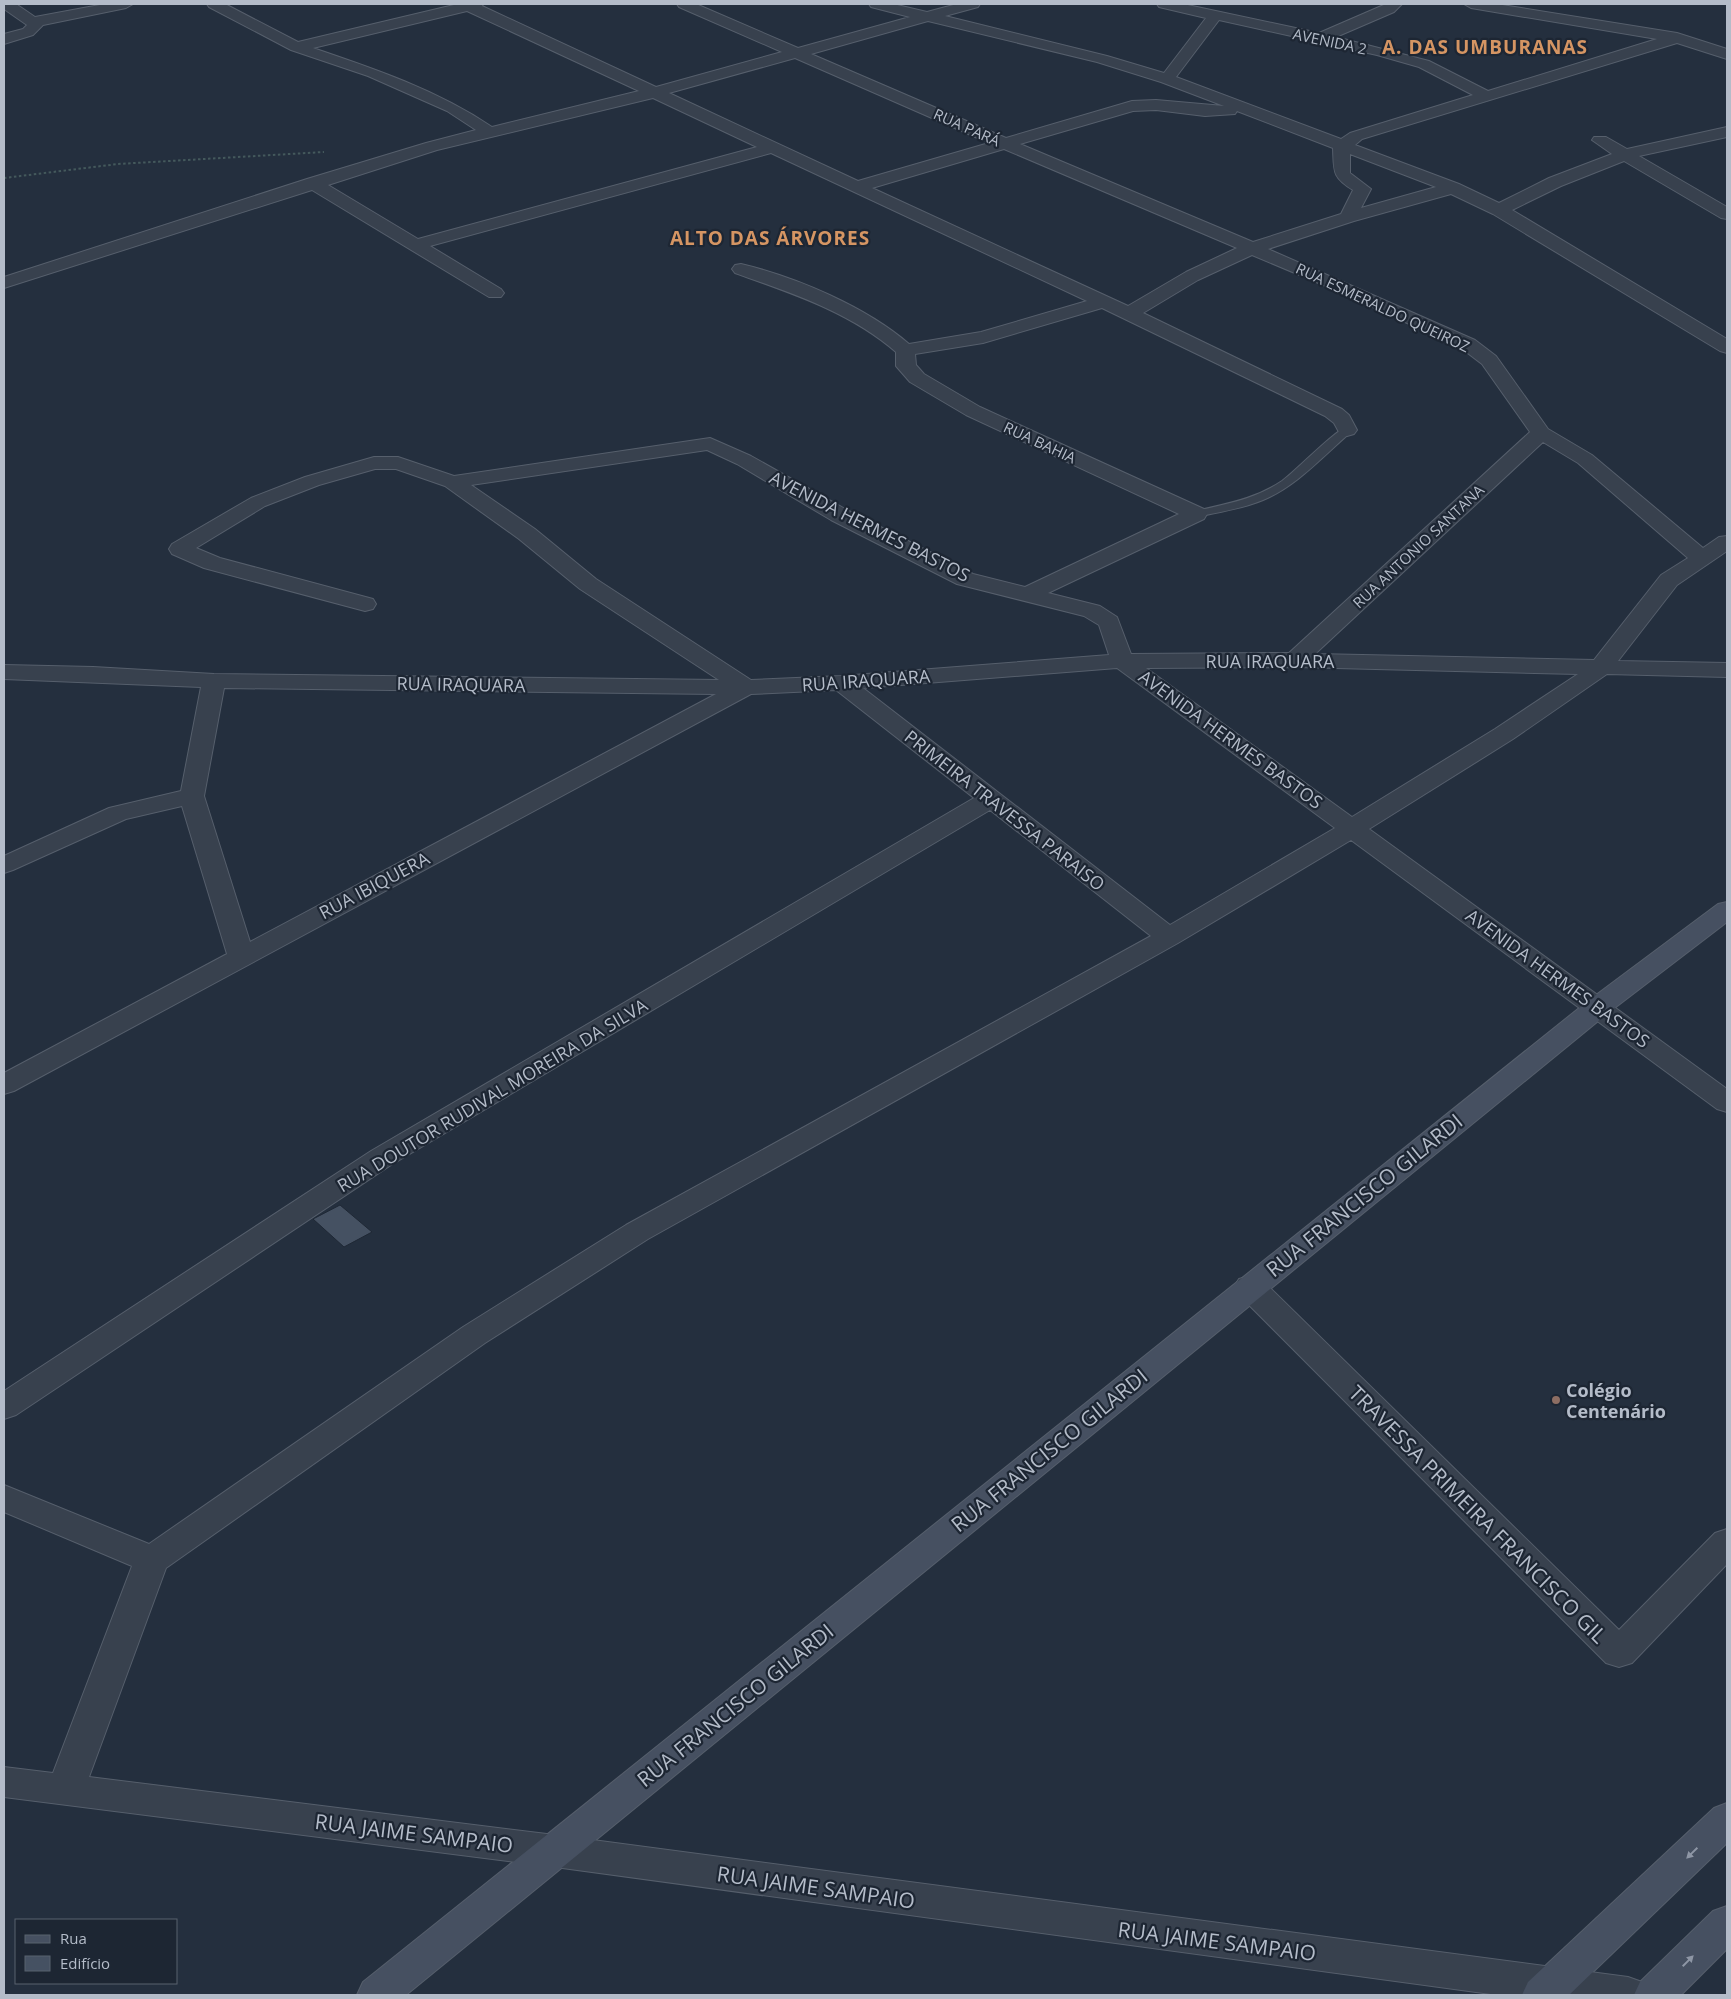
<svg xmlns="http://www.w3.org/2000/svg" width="1731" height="1999" font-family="'Open Sans',sans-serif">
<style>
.building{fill:#455162;stroke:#1f2835}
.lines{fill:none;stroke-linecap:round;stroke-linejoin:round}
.lane-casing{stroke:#565f6c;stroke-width:2}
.street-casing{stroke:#565f6c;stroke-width:2}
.secondary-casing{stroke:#565f6c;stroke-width:2}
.path{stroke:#44595c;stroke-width:2;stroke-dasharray:2.5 2.5;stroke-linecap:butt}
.lane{fill:#38414e;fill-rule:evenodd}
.street{fill:#38414e;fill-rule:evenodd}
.secondary{fill:#465061;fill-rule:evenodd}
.oneway{fill:#8e96a5}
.education-dot{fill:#8d6e63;stroke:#1d2633;stroke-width:2}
.labels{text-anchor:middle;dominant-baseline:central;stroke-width:4.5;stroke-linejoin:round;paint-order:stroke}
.far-street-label{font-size:15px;fill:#b4bcc9;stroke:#1d2633}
.street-label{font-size:18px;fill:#b4bcc9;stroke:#1d2633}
.poi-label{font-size:18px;font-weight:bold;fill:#b4bcc9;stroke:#1d2633;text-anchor:start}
.far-district-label{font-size:19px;font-weight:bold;letter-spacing:1px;fill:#d59563;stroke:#1d2633}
.near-street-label{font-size:21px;fill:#b4bcc9;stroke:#1d2633}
</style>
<rect width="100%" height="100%" fill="#242f3e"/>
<path class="building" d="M340,1205L372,1232L344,1247L313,1219Z"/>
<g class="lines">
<defs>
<path id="lane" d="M1347,427L1352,430L1351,432C1323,456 1297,486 1263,500C1242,509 1218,512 1196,517L1191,514L1192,512C1224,504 1254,500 1282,481C1297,470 1335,430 1347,427Z"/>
<path id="street" d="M4,4H16L35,17L105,4H133L126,8L43,25L33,35L4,44V34L23,29L27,25L4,9Z
M207,4H225L298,42L458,4H483L482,6L656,87L782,52L679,7L677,4H696L798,48L910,17L871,7L869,4H893L927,12L957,4H980L978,7L945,16L1107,56L1164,73L1206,18L1159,7L1157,4H1183L1319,33L1386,4H1402L1394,12L1336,37L1429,61L1488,91L1657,39L1471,8L1464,4H1496L1677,33L1727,49V59L1677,43L1362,139L1355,145L1459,184L1499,203L1549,178L1612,154L1592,140L1594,137H1606L1627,149L1727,127V137L1639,156L1727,207V219L1721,218L1624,161L1561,186L1512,210L1727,339V353L1720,351L1493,214L1451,194L1354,221L1268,249L1475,340L1496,356L1548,429L1592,455L1703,548L1719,537L1727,536V551L1677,585L1618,661L1727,663V677L1607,674L1513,739L1369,829L1727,1089V1112L1717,1109L1351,840L1178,943L648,1239L485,1343L166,1568L89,1777L555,1835L1628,1977L1642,1982L1648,1995H1498L555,1867L4,1797V1767L53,1773L132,1566L4,1512V1485L149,1544L463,1327L626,1225L1151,936L990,810L391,1165L16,1415L4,1419V1391L371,1151L974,798L836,690L751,694L14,1091L4,1094V1073L227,954L182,806L126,819L13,870L4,873V856L109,808L181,791L201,687L4,679V665L93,667L214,674L719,680L580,589L519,539L445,486L396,469H375L319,485L265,506L196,548L220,558L373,599L376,604L373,609L365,611L204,568L172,554L169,549L172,544L251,498L305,477L374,457H398L454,476L710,438L751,456L847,510L973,574L1025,587L1179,514L966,415L910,382L896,366V352C850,312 791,293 735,273L732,269L735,265L741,264C796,277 866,307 909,344L981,332L1087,301L771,153L430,246L501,289L504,293L501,297H489L312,190L4,288V277L307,179L426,143L476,130L447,111L368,76L291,50L209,7ZM467,11L639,91L492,127C437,90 375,69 313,48ZM1219,20L1377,55L1419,67L1473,95L1350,133L1341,139L1176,77ZM928,21L1097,62L1161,82L1224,106L1156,100L1132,101L1006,138L811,54ZM795,58L989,143L858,181L669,93ZM653,98L757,147L418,239L328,185L437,150ZM1156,110L1205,116L1235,114L1237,111L1333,148C1334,172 1332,177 1353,190L1341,214L1253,242L1020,144L1133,111ZM1004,149L1237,248L1186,272L1128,306L872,188ZM1350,154L1436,187L1361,208L1371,189L1350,173ZM1252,255L1347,295L1461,348L1482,364L1530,432L1289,653L1131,654L1117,617L1100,606L1048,593L1204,519L1207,514L1204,509L980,407L924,374L916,365L915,354L983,343L1102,308L1325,416L1334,423L1340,434L1347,436L1354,434L1357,430L1349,415L1342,409L1143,313L1198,280ZM1543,442L1578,463L1688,558L1661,575L1594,660L1315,654ZM707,450L737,464L831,520L957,584L1084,616L1099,625L1109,655L841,676L751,680L596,579L535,529L471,485ZM1295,667L1578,674L1495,729L1352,817L1146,668ZM1117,668L1335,828L1170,925L863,688ZM224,688L716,694L250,942L204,796Z
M1250,1276L1261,1279L1619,1630L1715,1533L1727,1529V1564L1632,1663L1619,1667L1606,1663L1239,1295L1234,1287L1239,1279Z"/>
<path id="secondary" d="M1727,902V922L1608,1013L406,1995H357L363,1982L1588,1001L1718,904Z
M1727,1803V1843L1569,1995H1522L1528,1982L1714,1808Z
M1727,1906V1949L1681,1995H1634L1640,1982L1713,1911Z"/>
</defs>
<use href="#lane" class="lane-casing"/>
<use href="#street" class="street-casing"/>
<use href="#secondary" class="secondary-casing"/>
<path class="path" d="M4,178L118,164L324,152"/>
<use href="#lane" class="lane"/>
<use href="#street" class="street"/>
<use href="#secondary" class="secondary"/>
</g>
<defs><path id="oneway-solid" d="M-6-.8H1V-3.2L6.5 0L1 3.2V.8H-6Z" transform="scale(1.25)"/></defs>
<g class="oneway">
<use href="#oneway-solid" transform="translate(1692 1853) rotate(136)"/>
<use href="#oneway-solid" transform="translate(1688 1961) rotate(-45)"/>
</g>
<circle class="education-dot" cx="1556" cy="1400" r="5"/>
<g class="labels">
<g class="far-street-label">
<text transform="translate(1330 41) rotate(12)">AVENIDA 2</text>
<text transform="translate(967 127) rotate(24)">RUA PARÁ</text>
<text transform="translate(1383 307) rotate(25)">RUA ESMERALDO QUEIROZ</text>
<text transform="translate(1040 442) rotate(25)">RUA BAHIA</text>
<text transform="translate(1418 546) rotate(-43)">RUA ANTONIO SANTANA</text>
</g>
<g class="street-label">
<text transform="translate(870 526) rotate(27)">AVENIDA HERMES BASTOS</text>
<text x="1270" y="661">RUA IRAQUARA</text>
<text transform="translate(866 680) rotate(-4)">RUA IRAQUARA</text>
<text transform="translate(461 684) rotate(1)">RUA IRAQUARA</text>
<text transform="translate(1231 739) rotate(36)">AVENIDA HERMES BASTOS</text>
<text transform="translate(1005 810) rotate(38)">PRIMEIRA TRAVESSA PARAISO</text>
<text transform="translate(374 885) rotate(-28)">RUA IBIQUERA</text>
<text transform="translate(1558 978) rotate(36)">AVENIDA HERMES BASTOS</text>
<text transform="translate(492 1095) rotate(-31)">RUA DOUTOR RUDIVAL MOREIRA DA SILVA</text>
</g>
<g class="poi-label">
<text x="1566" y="1390">Colégio<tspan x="1566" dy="21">Centenário</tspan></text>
</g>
<g class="far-district-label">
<text x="1485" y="47">A. DAS UMBURANAS</text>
<text x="770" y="238">ALTO DAS ÁRVORES</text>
</g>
<g class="near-street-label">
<text transform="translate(1364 1195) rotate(-39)">RUA FRANCISCO GILARDI</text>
<text transform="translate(1049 1450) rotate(-39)">RUA FRANCISCO GILARDI</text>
<text transform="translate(1478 1514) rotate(45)">TRAVESSA PRIMEIRA FRANCISCO GIL</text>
<text transform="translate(735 1705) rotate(-39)">RUA FRANCISCO GILARDI</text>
<text transform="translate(414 1833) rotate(7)">RUA JAIME SAMPAIO</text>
<text transform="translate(816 1887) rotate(8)">RUA JAIME SAMPAIO</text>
<text transform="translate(1217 1941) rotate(7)">RUA JAIME SAMPAIO</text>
</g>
</g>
<rect width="1731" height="1999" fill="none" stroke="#b4bcc9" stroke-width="10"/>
<rect x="15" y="1919" width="162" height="65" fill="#1d2633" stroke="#59626f"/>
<rect x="25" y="1935" width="25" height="8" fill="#465061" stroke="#59626f"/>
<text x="60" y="1944" font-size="15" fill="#b4bcc9">Rua</text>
<rect x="25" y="1956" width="25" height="15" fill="#455162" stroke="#59626f"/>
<text x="60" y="1969" font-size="15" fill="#b4bcc9">Edifício</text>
</svg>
